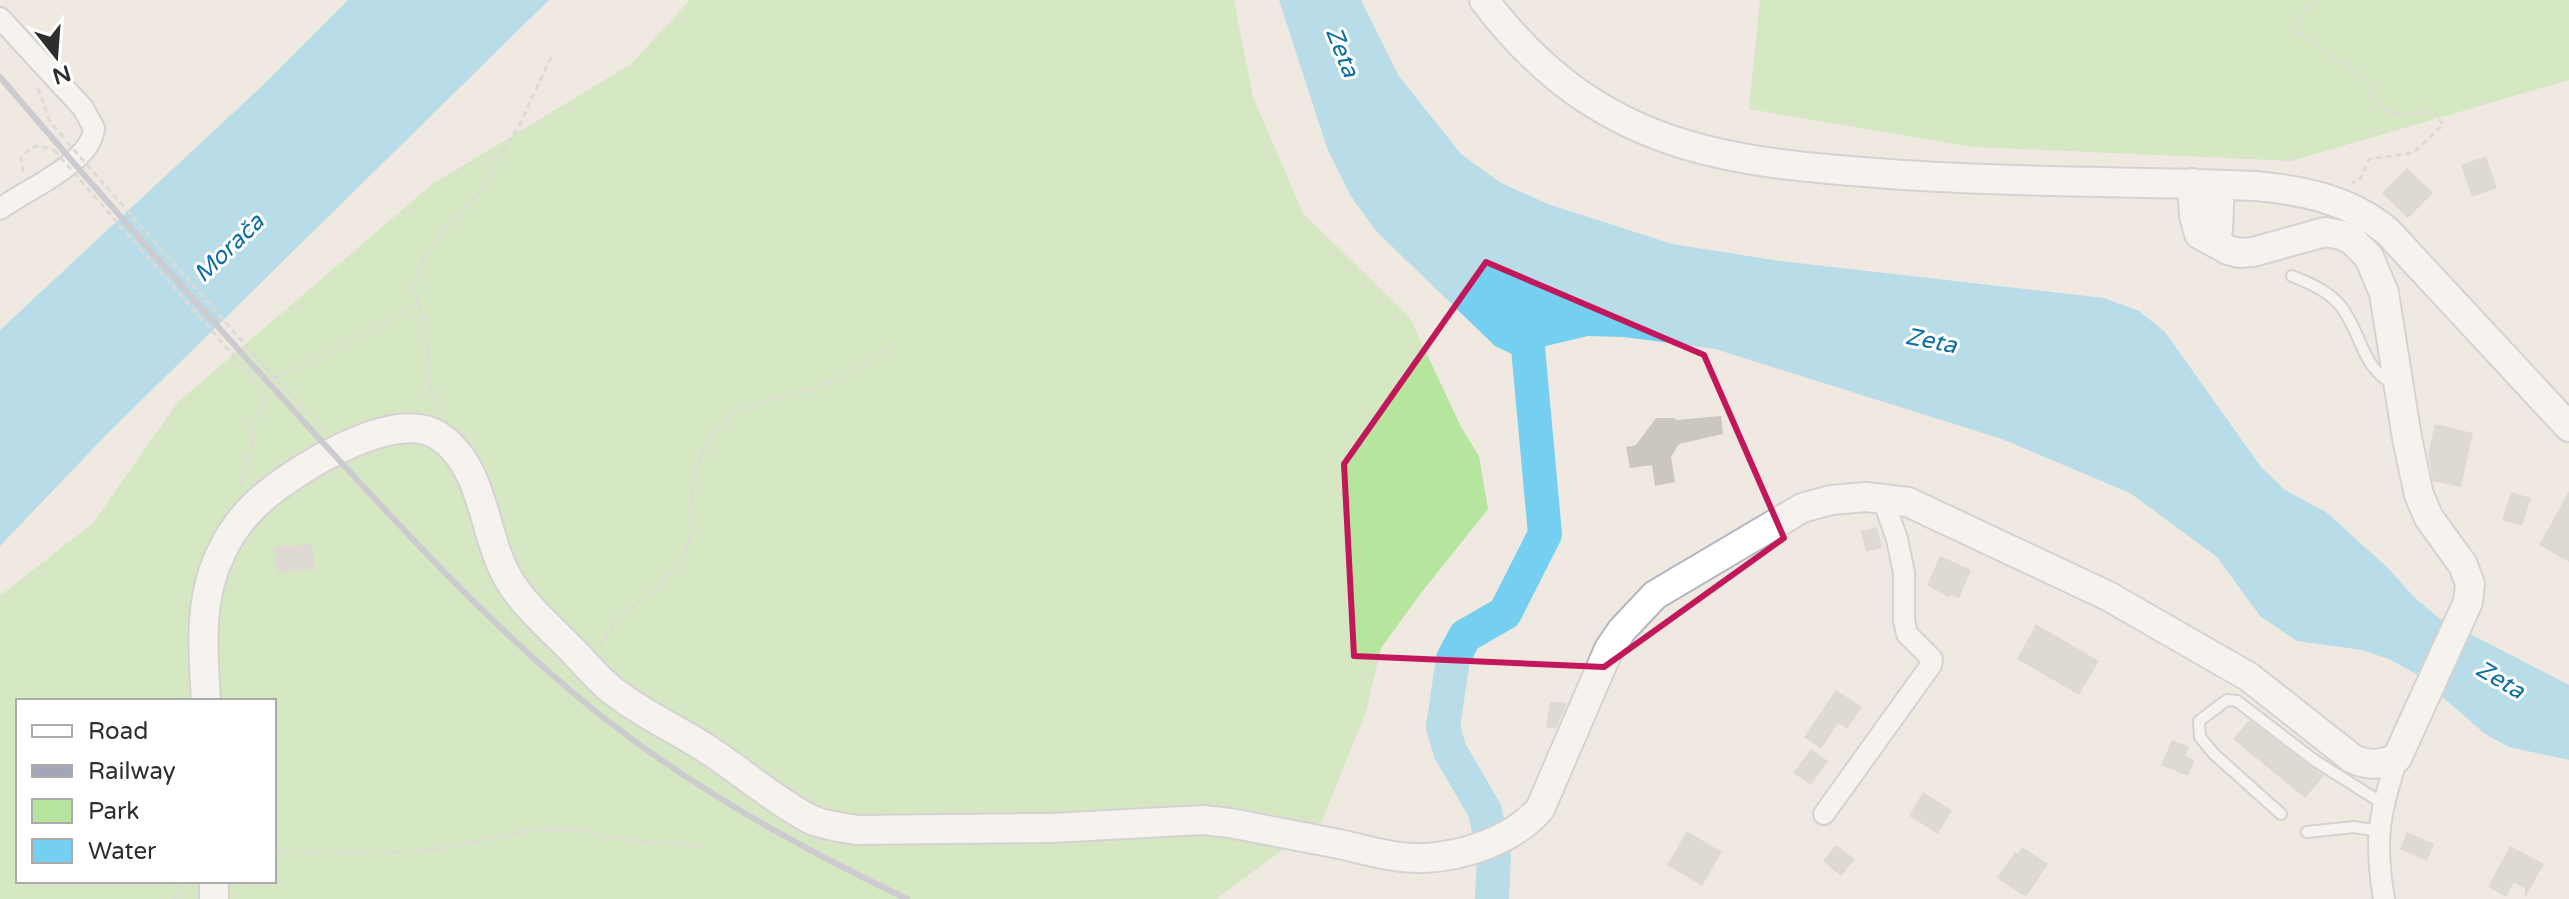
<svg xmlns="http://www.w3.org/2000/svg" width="2569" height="899" font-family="'Varela Round',sans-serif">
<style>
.green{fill:#b6e59e;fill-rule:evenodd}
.water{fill:#75cff0}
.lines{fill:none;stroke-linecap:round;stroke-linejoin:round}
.river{stroke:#75cff0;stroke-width:34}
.building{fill:#cbc7bf}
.lane-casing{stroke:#b4b7c1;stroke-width:14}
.street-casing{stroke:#b4b7c1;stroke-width:24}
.secondary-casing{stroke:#b4b7c1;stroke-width:32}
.path{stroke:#c9c9c9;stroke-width:3;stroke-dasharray:6 4;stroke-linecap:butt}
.lane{stroke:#fff;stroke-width:10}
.street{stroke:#fff;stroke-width:20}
.secondary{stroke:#fff;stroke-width:28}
.rail{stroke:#a3a6b8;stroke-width:6}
.path-bridge{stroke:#c9c9c9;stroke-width:3;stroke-dasharray:6 4;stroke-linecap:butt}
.marked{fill:none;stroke:#c2185b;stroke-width:6;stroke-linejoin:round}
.labels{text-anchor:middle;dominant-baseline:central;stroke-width:6;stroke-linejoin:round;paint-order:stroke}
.water-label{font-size:24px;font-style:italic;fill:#0d6fa3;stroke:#fff}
</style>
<rect width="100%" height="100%" fill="#efe9e1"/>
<path class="green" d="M690,0H1234L1253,97L1303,213L1410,318L1461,427L1479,456L1488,509L1421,593L1381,648L1366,712L1322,821L1216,899H0V596L93,523L178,402L431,185L631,64ZM18,701H274V881H18Z
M1760,0H2569V80L2291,161L1973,147L1749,109Z"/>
<path class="water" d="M348,0H549L108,433L0,546V330L263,85Z
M1279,0H1361L1398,75L1461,154L1501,183L1548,204L1672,244L1780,261L2104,298L2139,311L2165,332L2261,467L2285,490L2326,512L2387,567L2414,597L2439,618L2569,685V760L2509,747L2485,734L2416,674L2391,660L2362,650L2297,641L2260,616L2217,557L2130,493L2002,439L1715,349L1624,337L1588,336L1512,354L1495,346L1376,231L1350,195L1327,148Z"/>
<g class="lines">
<path class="river" d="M1492,899L1494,857L1485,811L1450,751L1443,727L1453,659L1465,636L1505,613L1545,534L1524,304"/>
</g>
<path class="building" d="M2486,156L2497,188L2472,197L2461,165Z
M2407,168L2433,193L2408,218L2382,193Z
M1721,416L1723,434L1679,444L1671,457L1675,482L1655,486L1652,465L1630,468L1626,447L1636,445L1656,418H1675L1676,420Z
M2435,424L2473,433L2461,487L2433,481L2428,454Z
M2569,491V562L2539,545Z
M2511,492L2531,498L2522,526L2502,520Z
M1877,527L1882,548L1866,552L1861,531Z
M312,544L315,569L277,572L274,547Z
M1940,556L1971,570L1959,598L1950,595L1949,598L1927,585Z
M2036,624L2099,661L2079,695L2017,659Z
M1836,690L1862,707L1847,729L1838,723L1821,749L1804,737Z
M1550,701L1567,703L1556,729L1546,727Z
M2249,720L2324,776L2305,798L2233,739Z
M2172,740L2189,747L2185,756L2195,760L2188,776L2161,765Z
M1811,749L1828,761L1811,785L1793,773Z
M1923,792L1952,810L1938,834L1909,816Z
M1687,831L1722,852L1702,886L1667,865Z
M2407,832L2434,844L2427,861L2400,849Z
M1836,845L1855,859L1841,876L1823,861Z
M2510,846L2544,864L2525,898V888L2514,882L2506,897L2488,887Z
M2022,847L2048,864L2026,897L1997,878L2015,852L2018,854Z"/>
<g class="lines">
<defs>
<path id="lane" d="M2292,276C2309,283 2327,290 2340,305C2362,332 2361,370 2396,385
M2281,814L2214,754L2200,737L2199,721L2227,700L2237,701L2314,760L2382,803
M2307,832L2354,827L2378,831"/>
<path id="street" d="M0,18L83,108L94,128C92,163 25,190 0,209
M1824,814L1931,665L1932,659L1907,634L1904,620V573L1897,539L1883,499
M2384,899C2374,839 2379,815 2397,758"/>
<path id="secondary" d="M1484,0C1599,152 1728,163 1904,175C2021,183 2138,181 2255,186C2302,190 2350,200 2387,231L2569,427
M2212,240L2218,230L2220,185
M206,701C203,650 198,600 221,553C231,531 247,511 265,496C300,467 396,407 439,436C486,468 482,535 509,580C526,608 552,629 574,652C588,666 601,683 617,694C646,716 680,731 710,751C742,772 777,802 810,819C824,826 842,827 857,830L1051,828L1203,820L1230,823C1266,830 1303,837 1339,844C1366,850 1395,859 1424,858C1465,856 1513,840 1540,809L1609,649L1622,630L1655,595L1802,508L1831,500L1866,497L1908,502L2108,596L2249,677L2353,759C2370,766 2380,765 2397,758L2468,602L2470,584L2463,565L2429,518L2419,495L2407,438L2384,293L2369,257L2352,240L2341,235L2325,232L2253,252L2239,253L2228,250L2199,234L2194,216L2192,183
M214,881V899"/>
</defs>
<use href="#lane" class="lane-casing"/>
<use href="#street" class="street-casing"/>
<use href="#secondary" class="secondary-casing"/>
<path class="path" d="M2317,0L2298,20L2297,31L2367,80L2370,96L2391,114L2435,112L2443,125L2413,153L2369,159L2361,178L2352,183
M38,88L50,122L66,140
M23,172L21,159L30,148L39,146L54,150
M272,375L325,430
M275,378L344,347L417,303
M433,411L425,324L414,287L417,274L425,256L481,190L520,124L553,53
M240,486L251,450L256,414L264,405L267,394L259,385
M601,648C616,602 663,597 684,555C696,530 688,503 694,477C697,466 702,453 707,443C731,398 788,400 829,383C852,374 871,359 891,345
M274,851L386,853L438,849L539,829L581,830L604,837L703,847
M175,899L180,881"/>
<use href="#lane" class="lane"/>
<use href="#street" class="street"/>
<use href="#secondary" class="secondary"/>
<path class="rail" d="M0,77C103,198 209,318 316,435C403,530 489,624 589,706C685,784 795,845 907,899"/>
<path class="path-bridge" d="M67,142L272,375
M54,150L259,385"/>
</g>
<path d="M0 0H2569V899H0ZM1486,262L1704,355L1784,538L1604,667L1354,656L1344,464Z" fill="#efe9e1" fill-opacity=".55" fill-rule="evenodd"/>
<path class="marked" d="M1486,262L1704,355L1784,538L1604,667L1354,656L1344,464Z"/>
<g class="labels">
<g class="water-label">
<text transform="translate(1342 52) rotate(68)">Zeta</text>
<text transform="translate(229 248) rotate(-44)">Morača</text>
<text transform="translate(1931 341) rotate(11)">Zeta</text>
<text transform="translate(2500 680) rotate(30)">Zeta</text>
</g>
</g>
<rect x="16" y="699" width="260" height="184" fill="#ffffff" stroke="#ababab" stroke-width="2"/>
<rect x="32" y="725" width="40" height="12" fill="#ffffff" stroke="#ababab" stroke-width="2"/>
<text x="88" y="739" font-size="24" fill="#2e2e2e">Road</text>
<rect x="32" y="765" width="40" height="12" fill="#a3a6b8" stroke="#ababab" stroke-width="2"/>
<text x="88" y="779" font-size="24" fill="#2e2e2e">Railway</text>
<rect x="32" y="799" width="40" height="24" fill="#b6e59e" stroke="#ababab" stroke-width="2"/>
<text x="88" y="819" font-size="24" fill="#2e2e2e">Park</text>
<rect x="32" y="839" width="40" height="24" fill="#75cff0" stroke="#ababab" stroke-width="2"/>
<text x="88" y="859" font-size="24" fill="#2e2e2e">Water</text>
<g transform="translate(56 56) rotate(163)" stroke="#ffffff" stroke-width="6" paint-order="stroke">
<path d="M0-6L14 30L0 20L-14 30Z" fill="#2e2e2e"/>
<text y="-12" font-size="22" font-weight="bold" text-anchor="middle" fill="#2e2e2e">N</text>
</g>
</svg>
